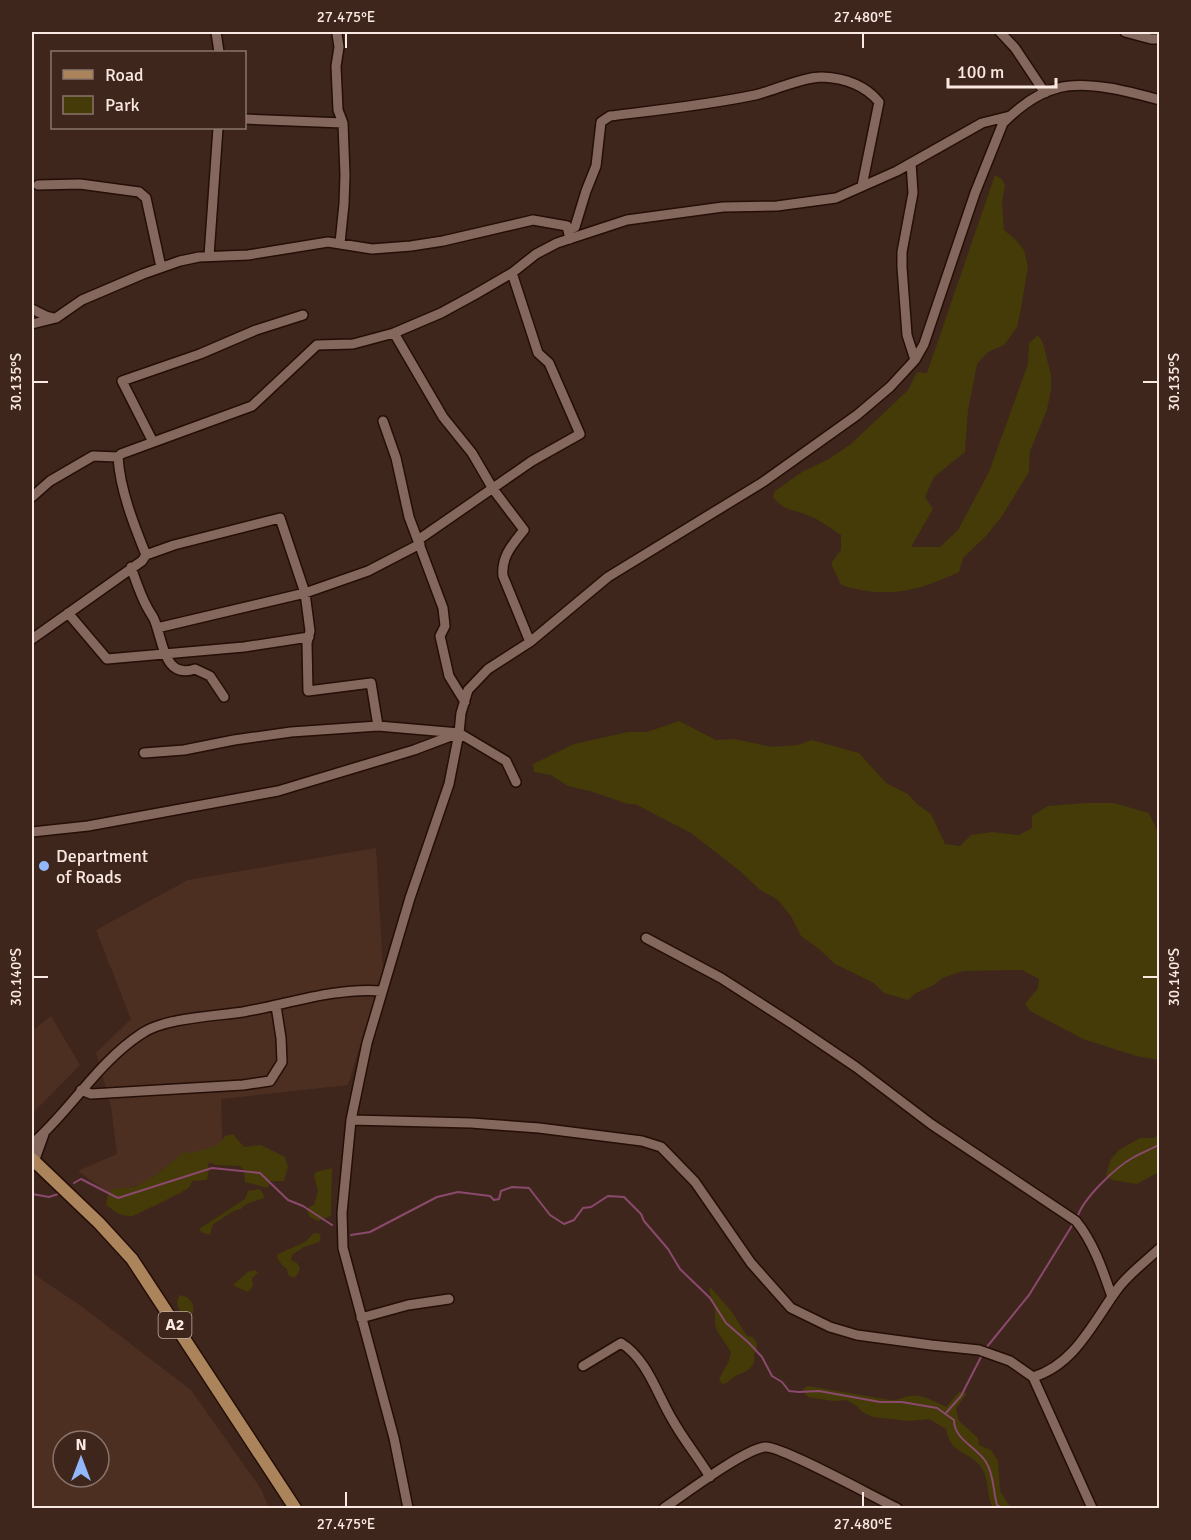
<svg xmlns="http://www.w3.org/2000/svg" width="1191" height="1540" font-family="Signika,sans-serif">
<style>
.built{fill:#4d2f22;fill-rule:evenodd}
.green{fill:#443b08}
.lines{fill:none;stroke-linecap:round;stroke-linejoin:round}
.stream{stroke:#8a496d;stroke-width:2}
.minor-casing{stroke:#240e06;stroke-width:12}
.major-casing{stroke:#240e06;stroke-width:15}
.minor{stroke:#85685d;stroke-width:9}
.major{stroke:#ac845c;stroke-width:12}
.ticks{fill:none;stroke:#fae9e2;stroke-width:2}
.poi-dot{fill:#92b7fd;stroke:#3e261c;stroke-width:2}
.labels{text-anchor:middle;dominant-baseline:central;stroke-width:4.5;stroke-linejoin:round;paint-order:stroke}
.shield{fill:#3e261c;stroke:#c2aea7;stroke-width:1.5}
.shield-label{font-size:16px;font-weight:bold;fill:#fae9e2}
.poi-label{font-size:18px;fill:#fae9e2;stroke:#3e261c;text-anchor:start}
.neatline{fill:none;stroke:#fae9e2;stroke-width:2}
.ticks-label{font-size:15px;text-anchor:middle;fill:#fae9e2}
</style>
<rect width="100%" height="100%" fill="#3e261c"/>
<path class="built" d="M376,848L383,970L348,1085L221,1099L223,1160L176,1172L112,1195L78,1171L117,1154L111,1106L96,1053L131,1019L96,930L188,880Z
M51,1016L80,1065L32,1114V1031Z
M32,1273L81,1306L191,1390L261,1489L269,1508H32ZM63,1441H99V1477H63Z"/>
<path class="green" d="M995,175L1002,179L1005,186L1002,202L1004,230L1016,240L1024,250L1028,267L1021,308L1017,327L1004,345L988,352L977,364L968,410L965,452L934,477L925,497L933,509L911,547H940L958,530L989,472L1028,364L1029,343L1038,335L1043,343L1051,375V389L1047,410L1030,451L1029,472L1002,516L987,535L963,558L959,572C916,592 887,599 841,585L831,563L841,550V535C830,528 819,519 807,515C792,509 784,511 773,497L775,491L802,472L829,459L851,444L908,390L917,372L927,373Z
M679,721L716,740L734,739L772,747L798,745L812,740L859,753L886,783L908,794L917,804L931,814L945,844L960,846L971,835L992,832L1019,835L1032,828V816L1048,806L1085,803H1114L1149,813L1160,837L1159,1060L1136,1056L1083,1039L1030,1011L1025,1004L1038,988L1039,979L1022,970L963,971L942,978L934,985L916,993L908,1000L884,993L874,983L835,964L818,948L801,936L791,916L778,900L759,889L740,871L691,833L635,804H628L590,791L568,786L551,775L534,772L533,764L574,744L628,732H647Z
M233,1134L244,1147L261,1145L285,1157L288,1167L284,1181H270L268,1188L245,1182L244,1170L240,1166L215,1165L207,1160L209,1169L207,1180L192,1181C190,1185 190,1187 187,1189C181,1193 136,1215 132,1216C121,1217 114,1211 106,1205L108,1194L113,1189L135,1187L156,1175L184,1152L192,1153L218,1145L225,1136Z
M1159,1135V1172L1137,1184L1112,1180L1106,1175L1111,1159L1119,1150L1140,1138H1153Z
M332,1168L331,1216L318,1221L310,1217L307,1210L309,1207L314,1205L318,1191L314,1176L316,1172Z
M260,1189L265,1197C257,1202 247,1201 241,1209C233,1209 222,1220 213,1224L210,1235L201,1232L199,1229L245,1199L248,1191Z
M314,1233H319L321,1237L319,1242L304,1247L292,1255L291,1260L297,1263L300,1268L298,1274L294,1278L288,1275L287,1269L282,1265L277,1258L278,1254L305,1242Z
M255,1270L258,1273L252,1278L253,1286L248,1292L234,1286V1284L248,1272Z
M711,1288L732,1312L747,1336L753,1337L757,1343V1348C753,1354 755,1356 754,1362C751,1372 741,1372 734,1377C729,1380 729,1383 722,1384L719,1379L729,1361L731,1352L717,1331L715,1324V1310L709,1290Z
M180,1295C192,1297 197,1308 191,1318L185,1319C181,1311 173,1304 180,1295Z
M808,1386L890,1400C900,1400 900,1398 909,1396C921,1393 936,1402 946,1407L959,1392L967,1393L956,1408L959,1421L978,1438L979,1445L991,1450L998,1461L1000,1491L1011,1508H993C986,1494 989,1477 981,1467C968,1449 951,1456 946,1429L929,1419L910,1421L873,1417L862,1412L857,1406L846,1400L833,1401L808,1397L803,1391L804,1388Z"/>
<g class="lines">
<path class="stream" d="M74,1183L81,1179L118,1198L212,1168L260,1173L288,1200L303,1206L332,1225
M32,1194L49,1197L58,1194
M1077,1218C1083,1198 1116,1167 1134,1157C1143,1152 1152,1149 1160,1144
M351,1235L370,1232L437,1197L458,1192L490,1196L494,1200L499,1199L501,1191L512,1187L529,1188L550,1215L564,1224L574,1220L583,1208L591,1207L608,1196L624,1197L641,1214L644,1221L668,1249L680,1269L710,1298L726,1323L749,1343L762,1357L772,1376L782,1382L789,1391L799,1392L819,1391L880,1402H902L937,1408L954,1420C954,1440 977,1447 986,1462C994,1474 993,1491 997,1505L1002,1508
M986,1348L1029,1295L1073,1224
M945,1414L961,1396L982,1355"/>
<defs>
<path id="minor" d="M216,32L219,52
M1000,32L1015,48L1045,93
M1125,32L1151,39H1160
M337,34L339,47L336,66L338,110L343,123L345,175L344,204L340,243
M244,119L343,123
M911,163L913,193L902,252V267L907,335L915,360
M38,185L80,184L139,192L146,198L161,267
M568,230L575,227L586,191L596,166L601,122L610,116C659,110 707,105 755,95C776,90 802,77 822,77C844,78 865,85 879,102L862,186
M209,256L218,128
M32,309L46,316L54,318
M32,324L56,318L82,300L143,274L180,261L199,257L248,255L328,242L372,249L411,246L443,241L533,220L567,226L570,239
M394,333L443,417L472,453L493,489L524,530C513,544 501,556 503,576L530,642
M383,421L396,458L409,517L443,608L445,626L440,636L449,676L465,702
M153,442L122,381L200,354L256,330L303,315
M118,457C120,490 134,525 146,555
M32,497L50,481L93,456L118,457L121,454L252,406L317,345L353,344L394,333L441,313L474,295L512,273L536,254L557,243L627,220L723,207L777,206L836,198L897,171L982,123L1010,116
M418,540L532,461L580,434L549,363L538,353L512,273
M131,567C136,581 140,594 147,607C149,611 152,615 154,619C163,639 163,680 195,669L210,676L224,697
M68,613L107,659L244,647L309,637
M157,628L305,593L368,571L420,544
M32,639L142,561L146,555L174,545L280,518L305,593L310,631L307,643L308,691L371,683L378,726
M144,753L184,750L234,740L291,732L378,726L459,733L506,761L516,782
M32,832L88,826L278,791L414,750L459,733L461,713L468,690L488,669L530,642L608,577L763,482L857,415L890,387L915,360L924,344L975,193L1003,123C1018,108 1037,93 1058,88C1087,80 1131,92 1160,100
M646,938L721,978L794,1025L856,1067L931,1124L1076,1221C1094,1243 1103,1271 1112,1297
M81,1090L91,1094L243,1085L270,1081L282,1062L281,1038L276,1006
M351,1120L471,1123L539,1128L642,1141L661,1147L695,1182L751,1263L791,1308L830,1327L857,1335L931,1345L979,1350L1010,1361L1033,1377L1092,1508
M32,1144C71,1110 97,1063 141,1034C163,1018 215,1016 243,1012C288,1004 336,987 382,991
M34,1162L44,1134
M361,1318L408,1305L449,1299
M583,1366L621,1343C647,1359 657,1394 672,1419C683,1439 698,1457 710,1477
M1033,1377C1074,1365 1093,1323 1116,1291C1127,1275 1145,1262 1160,1248
M408,1508L394,1438L343,1248L342,1213L351,1120L367,1043L410,898L449,784L459,733
M664,1508C685,1494 743,1450 765,1447C780,1445 877,1499 897,1508"/>
<path id="major" d="M32,1159L99,1223L132,1259L295,1508"/>
</defs>
<use href="#minor" class="minor-casing"/>
<use href="#major" class="major-casing"/>
<use href="#minor" class="minor"/>
<use href="#major" class="major"/>
</g>
<path class="ticks" d="M346,33V48M863,33V48M33,382H48M1143,382H1158M33,977H48M1143,977H1158M346,1492V1507M863,1492V1507"/>
<circle class="poi-dot" cx="44" cy="866" r="6"/>
<g class="labels">
<rect class="shield" x="158.5" y="1312" width="33" height="26" rx="4.5"/>
<g class="shield-label">
<text x="175" y="1325">A2</text>
</g>
<g class="poi-label">
<text x="56" y="856">Department<tspan x="56" dy="21">of Roads</tspan></text>
</g>
</g>
<rect width="1191" height="1540" fill="none" stroke="#3e261c" stroke-width="66"/>
<rect x="51" y="51" width="195" height="78" fill="#3e261c" stroke="#89746b" stroke-width="1.5"/>
<rect x="63" y="70" width="30" height="9" fill="#ac845c" stroke="#89746b" stroke-width="1.5"/>
<text x="105" y="81" font-size="18" fill="#fae9e2">Road</text>
<rect x="63" y="96" width="30" height="18" fill="#443b08" stroke="#89746b" stroke-width="1.5"/>
<text x="105" y="111" font-size="18" fill="#fae9e2">Park</text>
<g transform="translate(81 1459)"><circle r="28" fill="#3e261c" stroke="#89746b" stroke-width="1.5"/>
<path d="M0-4.5L10 22L0 15L-10 22Z" fill="#92b7fd"/>
<text y="-9" font-size="16" font-weight="bold" text-anchor="middle" fill="#fae9e2">N</text>
</g>
<path d="M948 78v9h108v-9" fill="none" stroke="#fae9e2" stroke-width="3"/>
<text x="957" y="78" font-size="18" fill="#fae9e2" stroke="#3e261c" stroke-width="4.5" paint-order="stroke">100 m</text>
<rect x="33" y="33" width="1125" height="1474" class="neatline"/>
<g class="ticks-label">
<text x="346" y="22">27.475°E</text>
<text x="863" y="22">27.480°E</text>
<text transform="translate(16 382) rotate(-90)" y="5">30.135°S</text>
<text transform="translate(1174 382) rotate(-90)" y="5">30.135°S</text>
<text transform="translate(16 977) rotate(-90)" y="5">30.140°S</text>
<text transform="translate(1174 977) rotate(-90)" y="5">30.140°S</text>
<text x="346" y="1529">27.475°E</text>
<text x="863" y="1529">27.480°E</text>
</g>
</svg>
